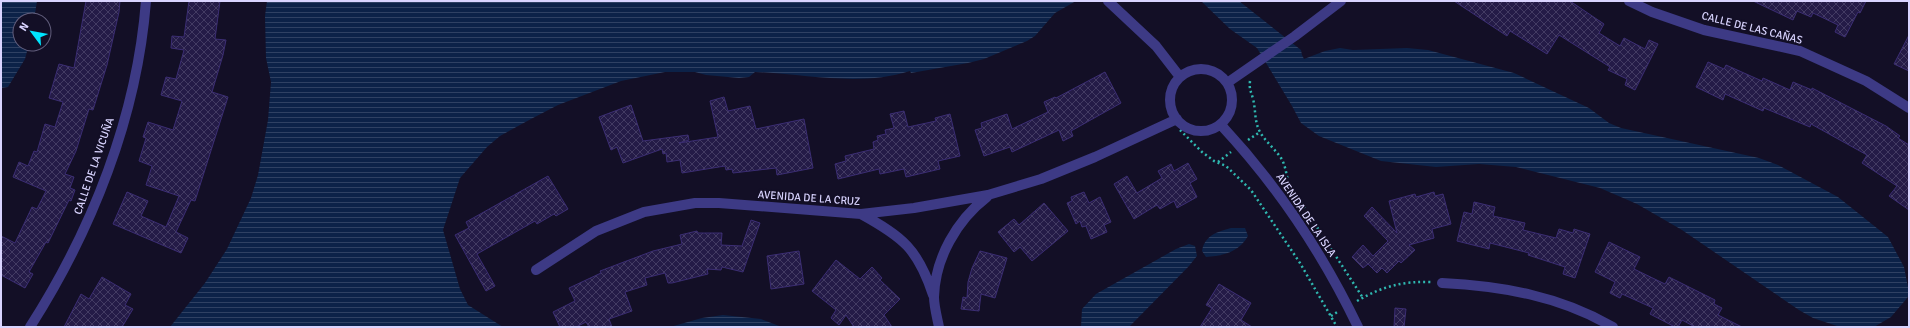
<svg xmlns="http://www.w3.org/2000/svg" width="1910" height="328" font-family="Signika,sans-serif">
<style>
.water{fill:url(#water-rules)}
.building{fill:url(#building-cross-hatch);stroke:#3b2d73}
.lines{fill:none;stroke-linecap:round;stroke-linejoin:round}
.path{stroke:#2fb8b0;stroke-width:2.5;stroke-dasharray:2 3;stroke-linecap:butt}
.street{stroke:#3d3a85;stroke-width:10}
.labels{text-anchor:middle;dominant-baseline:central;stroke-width:4;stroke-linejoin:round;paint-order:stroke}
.street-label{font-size:11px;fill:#d9d4ff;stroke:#130f26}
</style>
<defs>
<pattern id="water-rules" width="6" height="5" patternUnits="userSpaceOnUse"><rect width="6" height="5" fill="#0c2248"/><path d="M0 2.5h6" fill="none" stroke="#2f4163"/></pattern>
<pattern id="building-cross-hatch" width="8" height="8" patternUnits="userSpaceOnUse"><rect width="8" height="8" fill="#241b47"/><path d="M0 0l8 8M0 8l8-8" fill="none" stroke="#433b63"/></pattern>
</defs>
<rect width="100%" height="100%" fill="#130f26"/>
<path class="water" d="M1,1H37L34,20H20V44H29L25,59L8,87L1,88Z
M267,1H1076L1055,13L1035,36L1027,41L984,59L968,63L911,73L910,71C860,87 806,74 755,72L749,77L739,78L706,75L695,72H665L621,81L558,105L531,119L500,136L487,147L460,178L443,230L460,289L468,305L503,327H170L205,283L227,249L251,198L258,175L268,120L271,82L266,58L265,16Z
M1201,1H1239L1301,50L1302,55L1304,59L1325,51L1340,48L1353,50L1407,48L1428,50L1514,73L1589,108L1609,123L1621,128L1759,158L1778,165L1838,197L1888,237L1904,267L1909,292L1908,297L1891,317L1874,327H1840L1813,318L1799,310L1682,230L1637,204L1600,188L1516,167L1479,164L1436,167L1381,161L1319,136L1301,123L1292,106L1257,48L1230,29Z
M1231,228H1245L1248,236C1239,252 1223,256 1206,257L1202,251C1205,235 1217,232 1231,228Z
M1189,244L1195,246L1197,256L1189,266L1129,327H1081L1082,309L1096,294L1176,249Z
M723,315L761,319L782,327H670L702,318Z"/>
<path class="building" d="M86,1H120L119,12L107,65L93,110L89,109L76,151L65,174L74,177L70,188L75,190L71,201L69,200L48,243L46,242L29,272L33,274L25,288L1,275V236L15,243L32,207L37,209L46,191L13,177L19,162L28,166L34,151L37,152L45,124L55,127L63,102L49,98L59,64L74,68Z
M189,1H220L215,39L226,40L223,55L212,92L228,97L195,201L191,200L176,232L188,238L181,253L113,224L127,192L148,201L141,216L166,227L179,196L146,185L152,166L139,161L146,138L143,137L148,122L173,130L182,101L161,95L166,77L176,79L184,50L171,48L172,36L184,37Z
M1454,1H1570L1604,24L1599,33L1620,46L1624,38L1645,49L1649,40L1658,44L1635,90L1625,85L1627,79L1608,70L1610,67L1559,35L1547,54L1510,31L1507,36Z
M1753,1H1866L1860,13L1858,12L1845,37L1835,32L1838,25L1813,13L1811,17L1797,11L1793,20Z
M1909,35V71L1894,64Z
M1708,62L1724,69L1726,65L1762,81L1763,78L1790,90L1793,82L1812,90V88L1886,126L1900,136L1898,138L1909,145V210L1889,196L1897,186L1862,163L1867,155L1811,124L1810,127L1764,108L1763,111L1725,94L1723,100L1696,87Z
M1105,72L1121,103L1071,131L1073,136L1063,141L1059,130L1012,152L1010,147L984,156L975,130L982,128L981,123L1007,114L1012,129L1048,112L1044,102L1055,97L1056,98Z
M724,97L728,111L750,106L756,129L804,119L813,168L777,175L776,168L733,173L732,169L726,170L725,166L682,173L680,160L667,162L666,153L663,154L662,149L623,163L617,147L611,150L599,117L631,105L643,141L688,135L689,140L679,143L718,137L710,101Z
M904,111L908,127L936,121L935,118L950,114L960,156L938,161L940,169L906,177L904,169L880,174L879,169L838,179L835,164L846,161L845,156L874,149L873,142L878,140L877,136L886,134L885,130L894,128L890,114Z
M1188,163L1197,179L1190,183L1197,197L1177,208L1174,201L1160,209L1157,205L1134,219L1114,184L1127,176L1137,193L1162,178L1158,171L1171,164L1174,171Z
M548,176L568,209L556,216L554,214L537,224L535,221L477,254L495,286L486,291L455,235L469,228L466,222Z
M1084,192L1089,203L1100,197L1111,222L1104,225L1107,232L1091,239L1086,226L1082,227L1080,221L1076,224L1067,203L1072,201L1071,197Z
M1434,192L1435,196L1443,194L1451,224L1432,229L1434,238L1409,245L1415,250L1401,263L1399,261L1387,273L1382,268L1377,273L1368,264L1363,268L1352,257L1363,245L1373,256L1388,241L1364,216L1372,207L1397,233L1389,201L1415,194L1416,197Z
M1474,202L1495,207L1493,216L1525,223L1523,230L1556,238L1559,229L1573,233L1574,229L1590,234L1575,278L1563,274L1565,267L1528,255L1529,253L1490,243L1489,249L1457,241L1464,212L1472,214Z
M1044,203L1068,231L1032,261L1020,247L1014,252L998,232L1014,219L1019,225Z
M751,220L760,223L743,272L722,267L721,270L707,269L708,274L672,283H668L665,273L645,278L647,285L625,292L632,311L609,319L612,327H589L586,322L576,327H560L553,312L575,301L569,288L601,273L600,271L653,251L682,244L680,235L697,231L698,233H722L721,245L742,246Z
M1609,242L1640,257L1634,269L1665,284L1669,277L1715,300L1714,304L1722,308L1718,315L1742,327H1695L1682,320L1678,327H1675L1650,314L1653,308L1622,294L1620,298L1610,293L1615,282L1595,272Z
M799,251L804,284L771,289L767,256Z
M980,251L1007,258L995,298L981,294L979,311L961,309L963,297L967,298L968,282L972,268Z
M836,260L860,279L872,267L882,278L880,280L900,299L884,315L892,327H854L846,315L839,325L831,318L836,310L812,291Z
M102,277L131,294L125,305L133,309L122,327H64L81,294L89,299Z
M1219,284L1251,303L1241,320L1252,327H1200L1212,308L1206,305Z
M1395,308L1406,309L1404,327H1394Z"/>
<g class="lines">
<path class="path" d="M1250,81C1249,90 1251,91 1253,99C1256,110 1254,121 1260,132C1265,141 1275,149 1281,158C1286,166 1286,175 1289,184L1363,298
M1180,130L1202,152L1214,161L1226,166L1251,190L1300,263L1337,327
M1248,140L1260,132
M1218,162L1231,152
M1357,301C1383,286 1403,281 1432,282
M1331,316L1339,311"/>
<path class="street" d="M1108,1L1156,46L1180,77
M1629,1L1652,12L1704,30L1800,51L1866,81L1909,108
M1170 100a31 31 0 1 1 62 0a31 31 0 1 1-62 0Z
M1227,83L1295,36L1341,1
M1221,125C1276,184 1323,254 1358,327
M861,214C903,237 918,249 933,295
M536,270L596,231L644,212L695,203H719L861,214L914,208L988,195L1041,179L1095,157L1177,119
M1442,283C1502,286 1560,296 1613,327
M30,327C92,230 137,117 146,1
M939,327C937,317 934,306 934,297C935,258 957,220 987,197"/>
</g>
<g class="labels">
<g class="street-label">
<text transform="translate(1752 28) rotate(14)">CALLE DE LAS CAÑAS</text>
<text transform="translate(94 166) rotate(-71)">CALLE DE LA VICUÑA</text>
<text transform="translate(809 198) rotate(4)">AVENIDA DE LA CRUZ</text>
<text transform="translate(1306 215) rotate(56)">AVENIDA DE LA ISLA</text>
</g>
</g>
<rect width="1910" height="328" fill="none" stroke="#d9d4ff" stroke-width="4"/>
<g transform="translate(32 32) rotate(302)"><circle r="19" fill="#130f26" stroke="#625e7d"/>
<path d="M0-3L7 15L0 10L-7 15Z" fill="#00e5ff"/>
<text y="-6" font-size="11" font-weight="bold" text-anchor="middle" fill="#d9d4ff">N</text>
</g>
</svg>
